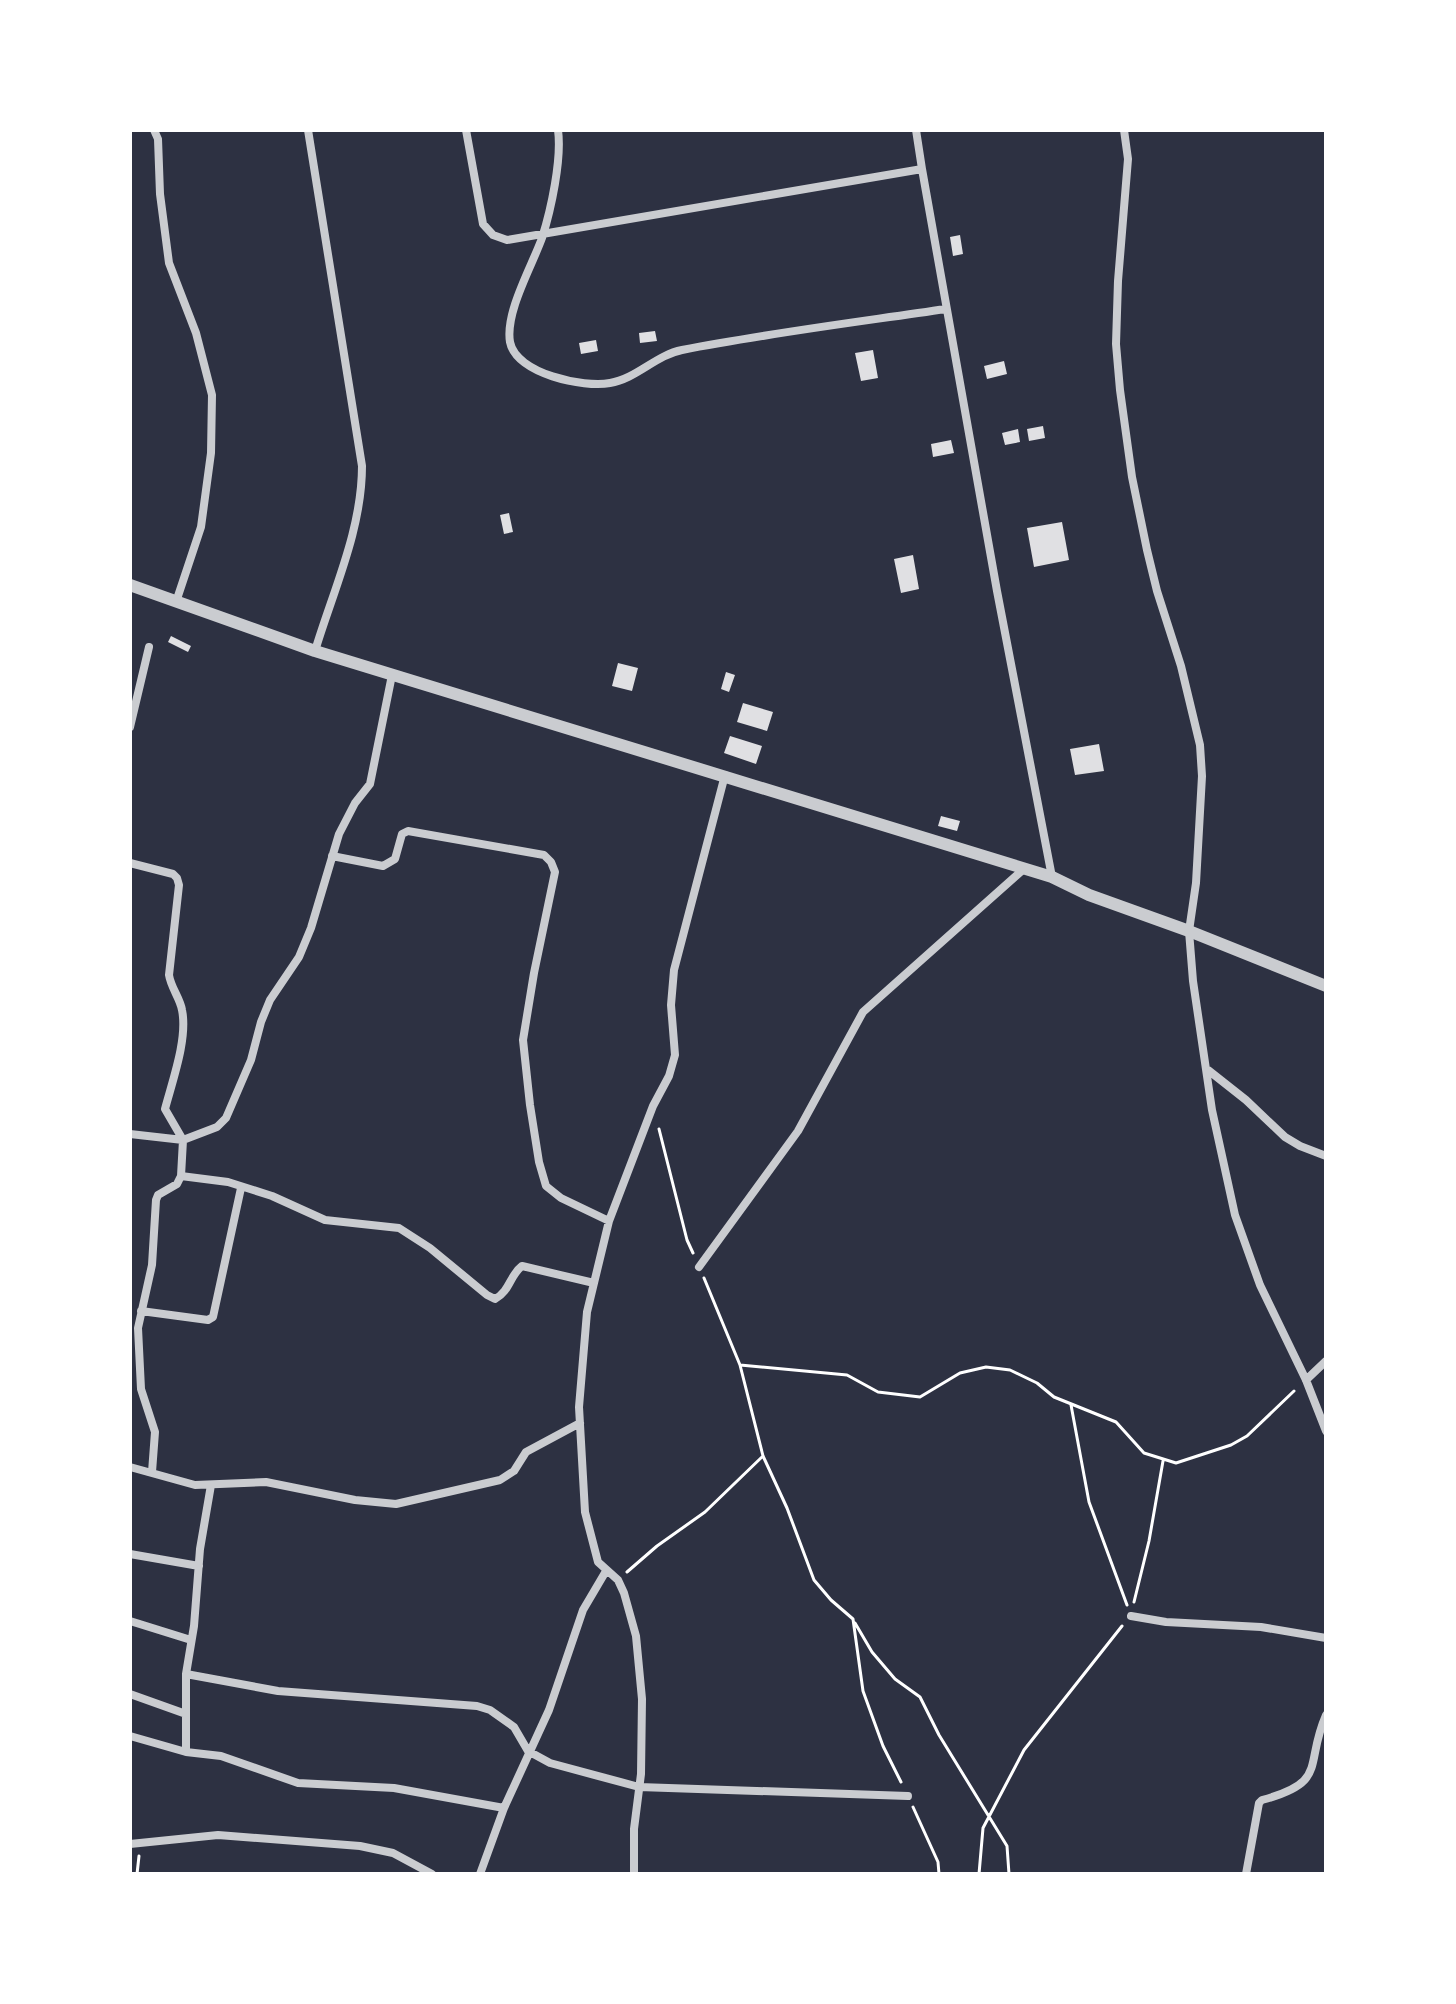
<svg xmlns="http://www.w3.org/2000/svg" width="1456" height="2004" font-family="Barlow,sans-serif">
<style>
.building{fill:#e0e0e3}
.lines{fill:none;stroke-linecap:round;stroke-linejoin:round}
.path{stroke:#fff;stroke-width:3}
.minor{stroke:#caccd0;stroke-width:8}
.tertiary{stroke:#caccd0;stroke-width:12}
</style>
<rect width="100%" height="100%" fill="#2d3142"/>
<path class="building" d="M960,235L963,254L953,256L950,237Z
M655,331L657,341L640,343L639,333Z
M596,340L598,351L581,354L579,343Z
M873,350L878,378L861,381L855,353Z
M1004,361L1007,374L987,379L984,366Z
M1043,426L1045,438L1029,441L1027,429Z
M1018,429L1020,442L1005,445L1002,433Z
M951,440L954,453L933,457L931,444Z
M509,513L513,532L504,534L500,515Z
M1062,522L1069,560L1034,567L1027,528Z
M913,555L919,589L901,593L894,559Z
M171,636L191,646L188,652L168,642Z
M618,663L638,668L632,691L612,686Z
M726,672L735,675L729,692L721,689Z
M743,703L773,712L767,731L737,722Z
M730,736L762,746L756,764L724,753Z
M1099,744L1104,771L1075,775L1070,749Z
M941,816L960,821L957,831L938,826Z"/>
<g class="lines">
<path class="path" d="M659,1129L687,1240L693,1253
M704,1278L740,1365L763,1456L787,1508L814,1580L831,1600L853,1619L863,1691L883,1746L901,1782
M740,1365L847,1375L878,1392L920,1397L960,1373L986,1367L1010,1370L1037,1383L1054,1397L1116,1422L1144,1453L1176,1463L1231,1445L1247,1436L1294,1391
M1071,1405L1089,1502L1127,1605
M627,1572L657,1546L705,1512L763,1456
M1134,1602L1149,1541L1163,1461
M855,1623L872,1652L895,1679L920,1697L939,1735L1007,1846L1009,1874
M913,1807L938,1862L939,1874
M137,1874L139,1856
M979,1874L983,1828L1024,1750L1122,1626"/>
<path class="minor" d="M154,130L158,139L160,194L169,263L196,333L212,395L211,453L201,527L176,602
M308,130L362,466C362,530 333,591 315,651
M466,130L483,224L493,235L507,240L922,169L916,130
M558,130C562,159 551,210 542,238C532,266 505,312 510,342C516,374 584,388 610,383C636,379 656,355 682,350C769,333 858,322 946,309
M1124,130L1128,159L1118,281L1116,344L1120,390L1132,477L1147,550L1157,591L1181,666L1200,745L1202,776L1196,883L1189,931L1193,981L1212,1110L1235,1215L1260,1285L1306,1380L1326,1431
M922,169L997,591L1052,877
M130,727L149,647
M332,856L383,866L395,859L402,834L408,831L544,855L551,862L555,872L534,973L523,1040L530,1105L539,1162L546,1186L561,1198L609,1221
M130,863L173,874L177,878L179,885L169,975C171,988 180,998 182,1010C188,1039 172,1082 165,1109L183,1140L181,1176L177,1184L158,1195L156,1200L152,1265L138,1328L141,1389L155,1432L152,1472
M1208,1070L1246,1100L1285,1137L1300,1146L1326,1156
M130,1134L183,1140L217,1127L226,1118L251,1060L261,1022L270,1000L299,957L311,928L339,834L355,803L370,784L392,675
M181,1176L228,1182L272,1196L325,1220L399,1228L430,1248L487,1295L495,1299C510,1291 510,1275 522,1266L594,1283
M699,1267L798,1131L863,1012L1025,868
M141,1311L208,1320L213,1317L241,1188
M1306,1380L1326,1361
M130,1467L195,1485L266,1482L355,1500L396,1504L500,1480L514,1471L526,1452L580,1423
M130,1554L199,1566
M1131,1616L1166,1622L1261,1627L1326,1638
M130,1621L191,1640
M186,1674L278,1691L477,1706L490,1710L514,1727L528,1751L550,1763L639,1787L908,1796
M130,1694L186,1714V1752
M186,1714V1674L194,1626L200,1549L211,1485
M130,1736L186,1752L221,1756L298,1783L394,1788L504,1808
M130,1844L218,1835L360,1846L393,1853L432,1874
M480,1874L504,1808L549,1710L583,1610L606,1571
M634,1874V1829L641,1774L642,1699L636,1636L624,1593L618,1580L598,1562L585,1512L579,1407L587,1312L609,1221L653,1106L669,1076L675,1055L671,1005L674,970L725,775
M1246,1874L1259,1803L1262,1800C1329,1782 1304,1765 1326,1715"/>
<path class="tertiary" d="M130,585L315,651L1052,877L1089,895L1189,931L1326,986"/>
</g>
<rect width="1456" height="2004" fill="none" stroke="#ffffff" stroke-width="264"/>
</svg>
